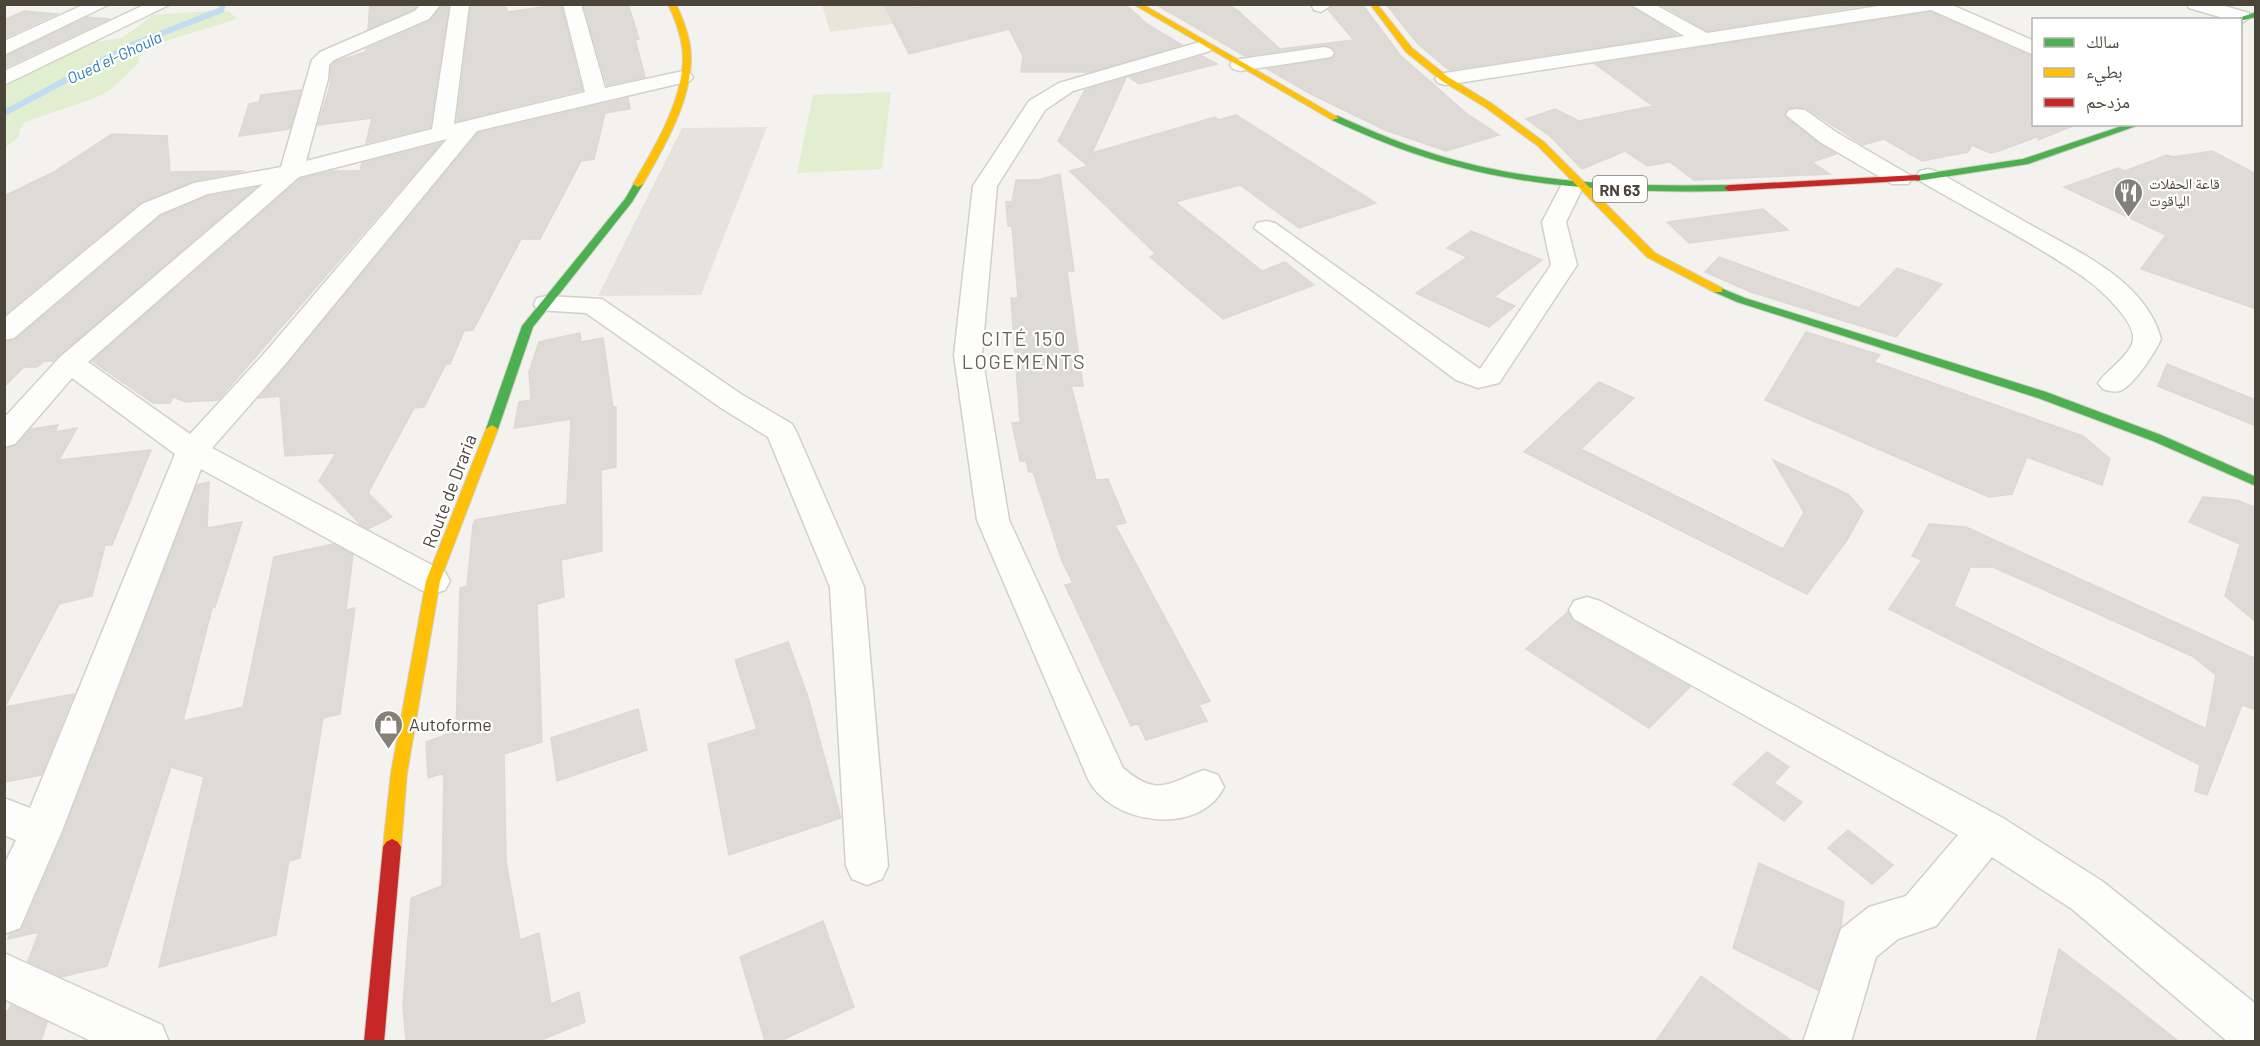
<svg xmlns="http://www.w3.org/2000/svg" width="2260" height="1046" font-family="Barlow,'Noto Naskh Arabic',sans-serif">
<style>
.education{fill:#eae5da}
.green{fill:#e1eecf}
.parking{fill:#e6e3df}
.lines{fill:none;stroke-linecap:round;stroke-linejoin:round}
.stream{stroke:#c0ddf1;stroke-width:6}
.building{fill:#dedbd6;stroke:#dcd9d4;stroke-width:1.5;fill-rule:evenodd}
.street-casing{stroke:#d2d0cb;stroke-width:3}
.fast-casing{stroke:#d3cfc5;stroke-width:2}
.slow-casing{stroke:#d3cfc5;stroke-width:2}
.jam-casing{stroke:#d3cfc5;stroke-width:2}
.street{fill:#fdfdfc;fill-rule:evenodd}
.fast{fill:#4caf50;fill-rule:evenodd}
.slow{fill:#ffc107;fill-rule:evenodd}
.jam{fill:#c62828;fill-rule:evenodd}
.labels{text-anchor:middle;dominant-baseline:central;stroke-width:4.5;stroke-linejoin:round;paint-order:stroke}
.far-poi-label{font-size:15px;fill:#4b4439;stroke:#fff;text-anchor:start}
.far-water-label{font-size:16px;font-style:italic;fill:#2e7ab2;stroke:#fff}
.shield{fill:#fff;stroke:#817c74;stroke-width:1.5}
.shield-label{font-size:16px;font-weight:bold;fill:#4b4439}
.street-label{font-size:18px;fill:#4b4439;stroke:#fff}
.poi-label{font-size:18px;fill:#4b4439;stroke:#fff;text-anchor:start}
.neighbourhood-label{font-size:20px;letter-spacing:1.5px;fill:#6e6250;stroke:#fff}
</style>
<rect width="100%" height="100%" fill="#f4f2ee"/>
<path class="education" d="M977,4L983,12L830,32L822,5Z"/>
<path class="green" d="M221,10L230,12L237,19L159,43L138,57L139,63L110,90L95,98L25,122L20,129L19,137L5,148V77L67,46L122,38L153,15Z
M891,92L882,169L797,173L813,95Z"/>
<path class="parking" d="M767,127L701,295L598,296L682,128Z"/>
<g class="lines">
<path class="stream" d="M4,113L132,45L221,10L223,4"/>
</g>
<path class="building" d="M370,4H418L414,9L368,29Z
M443,4H449L430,127L366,143L372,118L318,125L330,86L331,66L335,62L365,52L366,49L430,21Z
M471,4H504L508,12L561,4L582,90L457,121Z
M583,4H628L639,39H635L645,77L607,85Z
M884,4H911L913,8L941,4H1125L1147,24L1182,45L1090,72H1021L1023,56L1009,29L909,54Z
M1155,4H1227L1237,10L1280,49L1354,40L1328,10L1332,4H1362L1401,56L1466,113L1499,135L1446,151L1385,130L1309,93L1267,69L1331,59L1336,53L1332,47L1324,45L1245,56Z
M1386,4H1628L1677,35L1449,70L1418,44Z
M1660,4H1873L1707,31Z
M24,11L57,14L4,38V20Z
M1931,12L2034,57V124H2078L2038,140L2039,136L1999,151L1990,153L1972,145L1968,152L1922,161L1884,139L1863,145L1806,108H1789L1785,117L1836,154L1812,162L1830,174L1694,180L1670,162L1647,166L1625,151L1582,169L1551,137L1526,119L1555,109L1579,121L1653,106L1595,64Z
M88,17L109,19L4,68V57Z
M1202,56L1217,64L1139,84L1129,77Z
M1126,78L1092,153L1215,117L1219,120L1236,115L1376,203L1299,228L1240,185L1175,202L1262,271L1285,262L1314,285L1223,319L1150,257L1156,254L1070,171L1088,166L1058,141L1085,90Z
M301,90L290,129L239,136L249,104L259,102L261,95Z
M628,98L630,109L605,113L594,159L581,161L540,239H521L473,330L464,331L450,364H446L424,407L414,408L368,493L392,517L368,529L361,525L319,481L336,453L285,456L280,396L259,398L478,133Z
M112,134L167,136L170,172L244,171L194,181L141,202L4,315V196L54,172Z
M441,143L218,400L186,402L173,397L170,403H153L92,361L300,179L332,171H360L362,163Z
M2212,151L2256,174V309L2141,269L2166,235L2064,187L2118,168L2125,171L2167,155L2173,157Z
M1060,174L1074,271H1067L1083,386H1071L1096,480L1108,479L1126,523L1115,525L1210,701L1199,705L1207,721L1146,740L1138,723L1131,726L1065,585L1073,583L1062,561L1033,472H1029L1026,461H1020L1012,423L1020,422L1011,298H1018L1012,226H1008L1006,202H1012L1016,180H1038Z
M255,188L53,361H44L37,367H24L4,387V342L15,340L161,216L209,196Z
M1763,209L1788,230L1689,243L1667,222Z
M1471,231L1542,260L1494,297L1515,306L1489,327L1416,293L1467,257L1447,248Z
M1719,257L1859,308L1897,268L1942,284L1896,337L1751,292L1705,272Z
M1806,332L1880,355L1874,362L2083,436L2110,459L2102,485L2027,457L2012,494L1989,497L1765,400Z
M580,333L581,342L603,338L613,407H616V467L601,470L602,551L561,560L564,597L537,604L542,742L504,754L506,861L520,940L539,933L551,1004L579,992L585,1022L539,1041H406L403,1006L411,898L442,886L444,773L428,778L426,742L456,731L460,588L467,586L473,525L475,520L567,504L571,419L514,428L519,402L531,400L529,372L539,342Z
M2167,364L2256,400V426L2158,386Z
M1599,382L1634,398L1581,449L1783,549L1804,512L1773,460L1848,494L1863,511L1847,540L1807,594L1524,452Z
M58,425L55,432L77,428L59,460L151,450L112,545H105L92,596L59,604L5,707L74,694L41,775L4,782V449L17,445L31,429Z
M209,482L207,528L242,522L215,607L212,608L183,721L243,707L274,557L333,544L353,555L346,610L355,608L340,714L323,718L300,858L289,861L276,935L159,967L204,777L171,767L107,966L61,977L28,961L39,932L8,939L10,934L22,929L64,832L197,485Z
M2203,497L2237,500L2256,508V622L2225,596L2240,544L2189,522Z
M1929,524L1966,527L2256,659V710L2242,705L2207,795L2195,791L2200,765L1889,609L1922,560L1912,556ZM1970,567H1993L2192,656L2216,675L2206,729L1954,606Z
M1568,612L1573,621L1690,687L1649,728L1526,649Z
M788,642L808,697L841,818L729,855L708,744L757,729L735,660Z
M638,709L647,750L557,781L551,738Z
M1767,752L1789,767L1774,783L1802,802L1784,821L1733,784Z
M1848,830L1893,865L1872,884L1828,848Z
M1759,863L1844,902L1841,926L1818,990L1733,948Z
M823,921L854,1007L780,1041H765L740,957Z
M2059,949L2115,991L2178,1041H2036Z
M1701,976L1734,1000L1792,1041H1656Z
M11,1005L47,1022L41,1041H4V1012L9,1010Z"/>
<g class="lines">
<defs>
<path id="street" d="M85,4H110L4,55V41Z
M146,4H171L4,85V71Z
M421,4H441L429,19L334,60L329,65L328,79L306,161L432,129L451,4H469L454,124L585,92L563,4H581L605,88L683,71L690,73L693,77L690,81L477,131L282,368L212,448L445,572L450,581L445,590L433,594L421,590L201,469L62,831L20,928L4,934V865L16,840L4,835V798L30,808L175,454L72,378L15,444L4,447V418L60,357L263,184L208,194L160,214L14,338L4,340V318L142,204L194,183L281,167L312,60L320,52L415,11ZM447,139L262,356L190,434L88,362L299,177Z
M1311,4H1330V6L1321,12L1314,10Z
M1630,4H1654L1707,33L1891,4H1950L2034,41V55L1931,10L1445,85L1438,83L1435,79L1438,75L1445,73L1684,36Z
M2187,4H2218L2249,13L2251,17L2242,23L2240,20H2230L2189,8Z
M1203,41L1213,47L1210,51L1073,91L1045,110L997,186L982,355L1009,520L1123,768C1158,798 1168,783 1204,770L1218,775L1224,787C1200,837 1111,825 1088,779L977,520L954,355L973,186L1029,101L1059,83Z
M1324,47L1331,49L1334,53L1331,57L1240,71L1233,69L1230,65L1233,61L1240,59Z
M1797,109L1805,110L1836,132L1908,174L1912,179L1908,184H1892L1820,142L1786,115L1789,110Z
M1928,169L1936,171C1967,189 1998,206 2029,224C2077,251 2146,281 2161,339C2155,353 2135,383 2122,390C2115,393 2109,391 2103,389L2098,383C2107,370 2130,356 2133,340C2136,320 2095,284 2079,274C2029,240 1973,212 1920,181L1916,176L1920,171Z
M1571,180L1579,182L1583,187L1566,222L1577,265L1499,383L1478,388L1456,380L1254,228L1257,223L1266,221L1275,223L1480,369L1551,265L1542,222L1563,182Z
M547,296L602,299L741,394L792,424L796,431L864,587L888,866L882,879L867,885L852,879L846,866L830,587L768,437L721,408L586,313L537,310L534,304L537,298Z
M1587,597L1600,601L2003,818L2102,881L2256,1004V1042H2228L2072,909L1992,857L1936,926L1898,939L1876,957L1851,1042H1803L1841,929L1869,907L1906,896L1958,835L1574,619L1569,610L1574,601Z
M4,953L162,1025L169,1042H93L4,999Z"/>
<path id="fast" d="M2256,12V17L2240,21V20H2233Z
M1332,116H1338C1369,130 1399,143 1431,153C1527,184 1629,187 1729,185L1734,188L1729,191C1627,193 1523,189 1425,157C1393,147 1363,134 1332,120Z
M2128,124H2142L2028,164L1917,181L1912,178L1917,175L2023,159Z
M638,181L643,184L632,202L533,327L498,429L492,433L488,432L486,429L522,326L625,199L635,182Z
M1718,287L1745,298L2046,392L2161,435L2256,477V486L2153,441L2038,398L1737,302L1714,292V288Z"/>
<path id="slow" d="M668,4H676C684,21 691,40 691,58C691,102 664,147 643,184L638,187L633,184C655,147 682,102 683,59C683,40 676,21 668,4Z
M1133,4H1142L1339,118L1332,120Z
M1370,4H1377L1412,48L1448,77L1491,103L1544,142L1655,253L1722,288V292H1714L1647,257L1538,146L1485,107L1442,81L1406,52Z
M492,425L498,429L440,581L407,773L401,847L398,852L392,855L386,852L383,847L391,773L426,581L486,429Z"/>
<path id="jam" d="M1917,175L1920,176V180L1729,191L1724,188L1729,185Z
M392,839L398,842L401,847L384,1042H364L383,847L386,842Z"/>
</defs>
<use href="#street" class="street-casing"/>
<use href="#fast" class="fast-casing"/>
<use href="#slow" class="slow-casing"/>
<use href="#jam" class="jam-casing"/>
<use href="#street" class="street"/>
<use href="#fast" class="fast"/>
<use href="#slow" class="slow"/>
<use href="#jam" class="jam"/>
</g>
<defs>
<symbol id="restaurant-pin" viewBox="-11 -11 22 30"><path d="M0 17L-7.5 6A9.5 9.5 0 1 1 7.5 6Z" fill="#868178" stroke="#fff"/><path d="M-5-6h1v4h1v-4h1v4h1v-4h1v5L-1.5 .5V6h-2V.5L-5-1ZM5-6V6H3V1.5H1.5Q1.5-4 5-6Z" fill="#fff"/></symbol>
<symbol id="shop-pin" viewBox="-11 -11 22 30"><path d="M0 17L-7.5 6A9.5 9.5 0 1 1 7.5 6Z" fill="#868178" stroke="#fff"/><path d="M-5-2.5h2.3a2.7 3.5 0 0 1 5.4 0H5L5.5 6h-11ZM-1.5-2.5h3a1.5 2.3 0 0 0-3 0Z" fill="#fff"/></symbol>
</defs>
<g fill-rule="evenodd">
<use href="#restaurant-pin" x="2112" y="176" width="33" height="45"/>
<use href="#shop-pin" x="372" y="708" width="33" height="45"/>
</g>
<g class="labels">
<g class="far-poi-label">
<text x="2149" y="183">قاعة الحفلات<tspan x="2149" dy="17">الياقوت</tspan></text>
</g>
<g class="far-water-label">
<text transform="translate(114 57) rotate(-25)">Oued el-Ghoula</text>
</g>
<rect class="shield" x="1593" y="176" width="54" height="26" rx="4.5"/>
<g class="shield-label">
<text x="1620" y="189">RN 63</text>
</g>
<g class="street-label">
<text transform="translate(449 491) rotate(-69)">Route de Draria</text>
</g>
<g class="poi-label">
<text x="409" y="724">Autoforme</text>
</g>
<g class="neighbourhood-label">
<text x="1024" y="338">CITÉ 150<tspan x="1024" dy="23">LOGEMENTS</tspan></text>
</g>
</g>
<rect width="2260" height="1046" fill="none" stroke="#4b4439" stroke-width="12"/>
<rect x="2032" y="18" width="210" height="108" fill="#ffffff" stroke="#b7b4b0" stroke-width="1.5"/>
<rect x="2044" y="38" width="30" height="9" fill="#4caf50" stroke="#b7b4b0" stroke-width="1.5"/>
<text x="2086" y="48" font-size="18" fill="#4b4439">سالك</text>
<rect x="2044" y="68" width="30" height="9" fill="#ffc107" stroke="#b7b4b0" stroke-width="1.5"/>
<text x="2086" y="78" font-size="18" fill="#4b4439">بطيء</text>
<rect x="2044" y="98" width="30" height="9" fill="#c62828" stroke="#b7b4b0" stroke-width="1.5"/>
<text x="2086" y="108" font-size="18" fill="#4b4439">مزدحم</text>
</svg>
